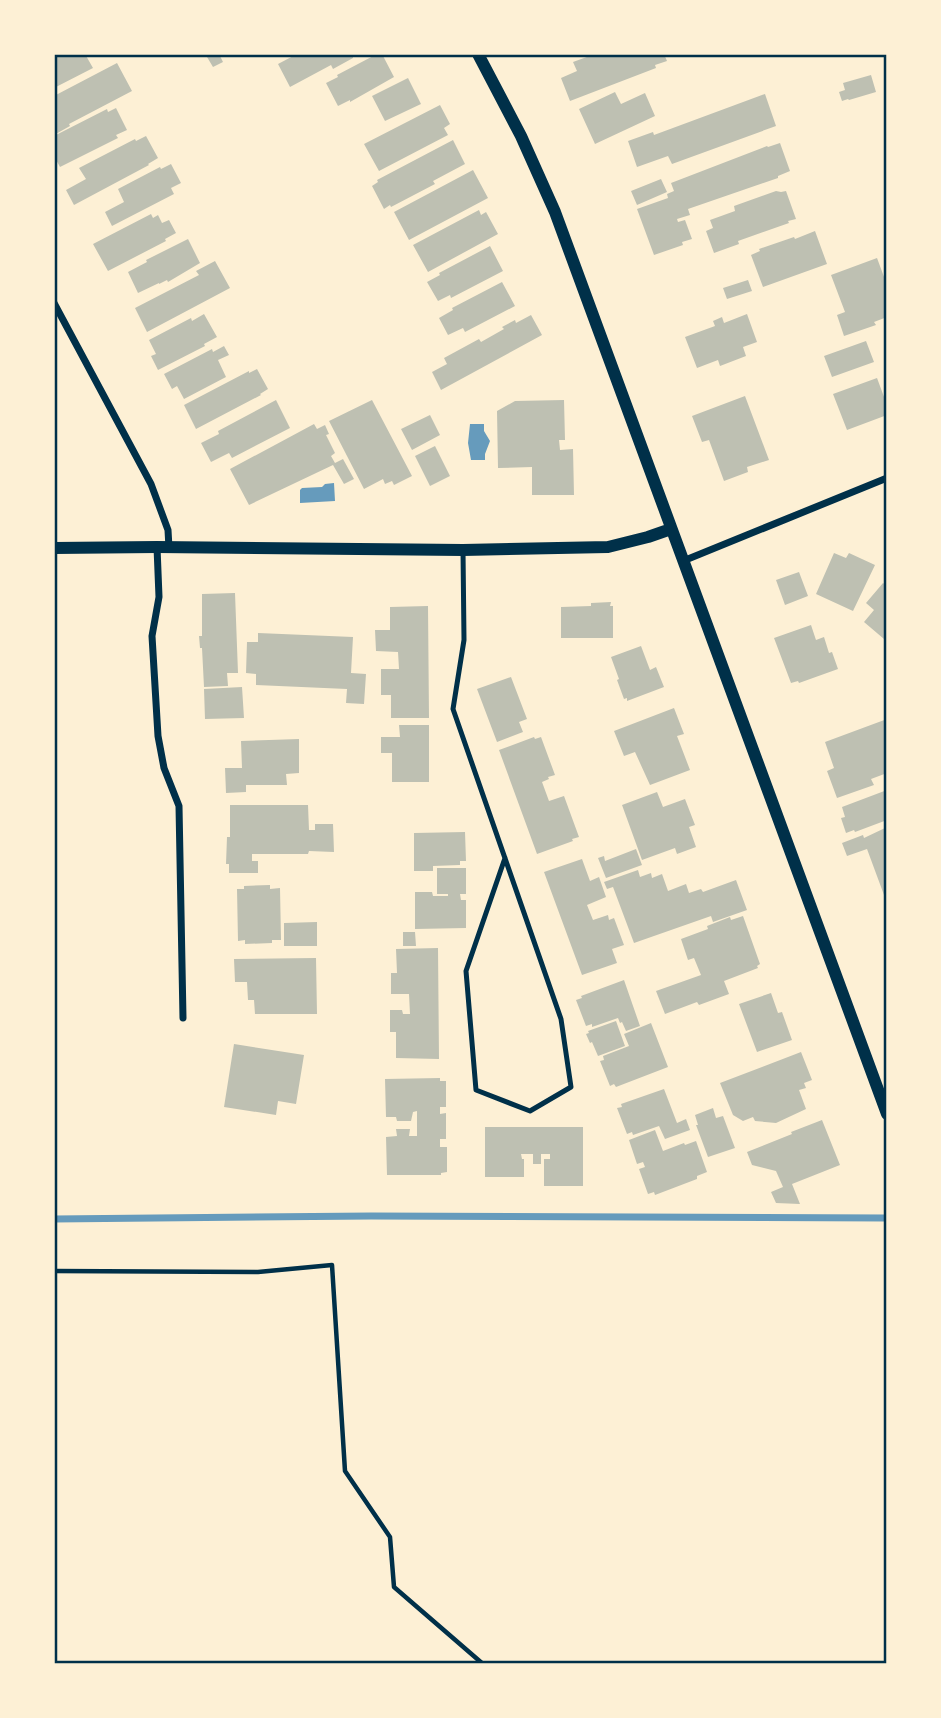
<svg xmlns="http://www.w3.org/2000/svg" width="941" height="1718" font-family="Inter,sans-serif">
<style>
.water{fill:#669bbc}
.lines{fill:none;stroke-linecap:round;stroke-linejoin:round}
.stream{stroke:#669bbc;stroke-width:7}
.building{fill:#bec0b2}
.path{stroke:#003049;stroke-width:4.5}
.service{stroke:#003049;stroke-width:5}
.minor{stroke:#003049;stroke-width:7}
.tertiary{stroke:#003049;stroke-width:12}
.neatline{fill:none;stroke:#003049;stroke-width:2.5}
</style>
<rect width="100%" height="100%" fill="#fdf0d5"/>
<path class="water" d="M470,424H484V431L490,441L485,454V460H471L468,443Z
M334,483L335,501L300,503V490L302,488L322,487L325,484Z"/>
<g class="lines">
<path class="stream" d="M54,1219L371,1216L887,1218"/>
</g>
<path class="building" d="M54,54H85L93,68L54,88Z
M213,54H219L223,62L213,67L207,57Z
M297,54H356L353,56V58L333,69L331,65L290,87L278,64Z
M377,54H382L394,77L350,102V100L338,106L326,83L338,77L337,75Z
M595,54H664L667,61L655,65L656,68L570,101L561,78L577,71L573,62Z
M117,63L132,91L69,124L70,126L54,135V96Z
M871,75L876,92L849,100L848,99L842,101L839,92L845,90L843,83Z
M408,78L421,104L385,121L372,96Z
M615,92L621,104L645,93L655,116L595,144L579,109Z
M765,94L776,126L672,164L668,156L637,167L628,141L653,132L654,135Z
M440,105L450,124L444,128L448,135L379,171L364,144Z
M116,108L127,130L116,135L118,138L60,167L54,156V136L107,109L108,112Z
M146,136L158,158L148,164L149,165L74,205L66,190L86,179L79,168L135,139L136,141Z
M453,140L465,164L433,181L435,184L391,207L390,205L384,209L372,186L378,182L377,180Z
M780,143L790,171L778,176V178L688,209L690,215L677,219L678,222L685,220L692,239L682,242L683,245L654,255L637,209L668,198L667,194L674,191L671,183L767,146L768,147Z
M171,164L181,183L171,188L174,194L112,226L105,212L124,202L118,189L160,167L161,169Z
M473,170L488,198L409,240L394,212Z
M661,179L667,192L637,205L631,191Z
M776,191L781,192L786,191L796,219L788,221L789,223L738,241L739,244L714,253L706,231L713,228L710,220L735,211L734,206Z
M479,210L481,215L486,212L498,234L428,272L413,245Z
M151,214L153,218L158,215L162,223L169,220L176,233L165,239L166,241L108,271L93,244Z
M815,231L827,264L763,287L751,255L760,251L759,249L794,237L795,239Z
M188,239L200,263L168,282L167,280L159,284V283L138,293L128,272L147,262L146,260Z
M490,246L503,271L451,298L450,295L438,301L427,282L440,275L439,273Z
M877,258L887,285V317L874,322L876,325L844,336L837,315L845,312L831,275Z
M215,261L230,288L147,332L135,308L199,275L196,271Z
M748,280L752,291L727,299L723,288Z
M502,282L515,306L465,332L463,328L448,335L439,318L453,310L452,308Z
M204,314L217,337L204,344L205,346L158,370L151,356L156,354L149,340L191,318L192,321Z
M747,314L757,342L743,347L746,356L720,366L718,360L697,368L685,337L715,326L713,321L722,317L724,323Z
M531,315L542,335L441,390L432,372L447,364L444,358L479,339L481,342L504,329L502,327L515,320L516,323Z
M866,341L874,362L832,377L824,356Z
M224,346L229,355L218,360L226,377L184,399L177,386L172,389L164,374L212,349L213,352Z
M257,369L268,389L260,394L261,395L196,429L184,405L249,371V373Z
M877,378L887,405V415L847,430L833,394Z
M745,396L769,460L747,467L748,472L724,481L709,440L702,442L692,416Z
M276,400L290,428L232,458L229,453L211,462L201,443L219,434L218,431Z
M372,400L412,476L394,485L392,481L385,484L383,479L364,489L329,421Z
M564,400L565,440H559L560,450L573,449L574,495H532V467L498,468L497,411L515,401Z
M430,415L440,435L412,450L401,429Z
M314,424L317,429L325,425L329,434L326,435L335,453L331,456L335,463L343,459L354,479L344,484L333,465L249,505L230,469Z
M435,446L450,476L430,486L415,456Z
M834,553L846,558L849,553L875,565L853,611L816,594Z
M799,572L808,596L785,605L776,580Z
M883,583L887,586V634L884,639L864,622L874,610L866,603Z
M235,593L238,673H227L228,686L204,687L202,648H200L199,636H202V594Z
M611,602L610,606H613V638H561V607L591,606V603Z
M428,606L429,718H391V695H381V669H399L398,652L376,651L375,630H390V607Z
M811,625L816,640L824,637L829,653L832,652L838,669L799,683L798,681L791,683L774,638Z
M258,633L353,637L351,673L366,674L364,704L346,703L347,689L256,685V674L246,673L247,642H258Z
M641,646L650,670L656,667L664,687L627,701V698L624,699L617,680L619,679L611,657Z
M511,677L527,719L519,722L523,732L497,742L477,689Z
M242,687L244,718L205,719L204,689Z
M674,708L684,734L677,736L690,770L650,785L635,752L624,756L614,731Z
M887,719V773L871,779L874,785L837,798L827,771L834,768L825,742Z
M399,725H429V782H392V753H381V737H400Z
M534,737L535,739L541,737L555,775L548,777L549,779L542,782L549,801L564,796L579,837L572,839L573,841L537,854L499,750Z
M299,739V773L286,774L287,785H246V792L226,793L225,768H242L241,741Z
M887,790V820L855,832L854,830L846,833L841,818L845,817L842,807Z
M657,792L663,807L685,799L695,825L689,827L696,847L677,854L675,848L642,860L622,805Z
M230,805H308L309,830H315V824H333L334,852L309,851L308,854H252V861H258V873H229V864H226L227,837H230Z
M885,828L887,830V894L884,895L867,849L847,856L842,843L863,835L864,838Z
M465,832L466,861H460V865L433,866V871H414V833Z
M636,849L642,865L606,878L598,858L604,856L605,861Z
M582,859L590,881L599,877L606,897L587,905L593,920L608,915L609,920L614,918L624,945L612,949L617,963L582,975L544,872Z
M437,868H466V894H460L461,900H466V928L415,929V892H432L433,896H448V894H437Z
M638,870L640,877L651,873L652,878L662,874L668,891L686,884L689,893L701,889L703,892L736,880L747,910L713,922L711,916L634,943L613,887L607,889L604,882Z
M270,885V889L280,888L281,940H272V943L245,944V940L238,941L237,889H244V886Z
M743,916L760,964L757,966L758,968L724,981L729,994L699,1005L697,1002L665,1014L656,991L701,975L694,958L688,960L681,939L708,929L707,926L730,917L731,920Z
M317,922V946H284V923Z
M403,932H415L416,946H403Z
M438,948L439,1059L396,1058V1032H390V1010H402L403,1014H410L409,994H391V973H397L396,949Z
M316,958L317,1014H255L254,1000H248L247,982H235L234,959Z
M624,980L640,1026L626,1031L622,1022L620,1023L618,1018L592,1027V1024L586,1026L576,1000L582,998L581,996Z
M771,993L778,1013L782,1012L792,1040L757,1052L739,1004Z
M616,1021L625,1046L598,1056L592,1042L590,1043L586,1034L589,1033L588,1031Z
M651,1023L668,1067L616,1087L614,1084L610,1086L600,1061L604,1060L603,1056L629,1046L624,1034Z
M234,1044L304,1055L296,1104L278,1101L276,1115L224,1107Z
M801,1052L812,1080L804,1083L806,1088L799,1090L806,1109L776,1123L755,1121L753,1117L743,1121L733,1115L720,1083Z
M440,1078V1081H446V1107H440V1114L446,1113V1139H440V1147H447V1172L441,1173V1175H387L386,1137L397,1136L396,1129H410L409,1136H417V1111L413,1112L411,1121H397L396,1117H386L385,1079Z
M664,1089L677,1123L686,1119L690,1130L665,1139L659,1126L633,1135L632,1132L627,1134L617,1108L622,1107L621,1104Z
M713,1108L716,1118L723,1116L735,1148L708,1157L696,1125H698L695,1115Z
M822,1120L840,1165L792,1184L800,1204L776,1203L771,1192L783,1187L776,1171L752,1165L747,1152L792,1134L791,1132Z
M485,1127H583V1186H544V1159H550V1154H541V1164H533V1154H521L522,1159H524V1177H485Z
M655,1130L663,1151L684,1143L685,1145L696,1141L707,1172L697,1176V1179L655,1195L654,1192L648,1194L639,1169L645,1167L643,1162L637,1164L629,1140Z"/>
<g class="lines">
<path class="path" d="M54,1271L258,1272L332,1265L345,1471L390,1537L394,1587L483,1664"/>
<path class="service" d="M463,550L464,640L453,709L561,1019L571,1087L530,1111L476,1090L466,971L505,858"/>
<path class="minor" d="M54,303L151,484L168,530L169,548
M157,547L159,597L152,636L158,736L164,768L179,806L183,1018
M683,561L887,478"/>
<path class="tertiary" d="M478,54L521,136L555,212L887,1114
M54,548L157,547L463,550L608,547L648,537L671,529"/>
</g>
<rect width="941" height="1718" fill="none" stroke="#fdf0d5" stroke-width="112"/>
<rect x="56" y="56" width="829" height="1606" class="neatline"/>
</svg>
